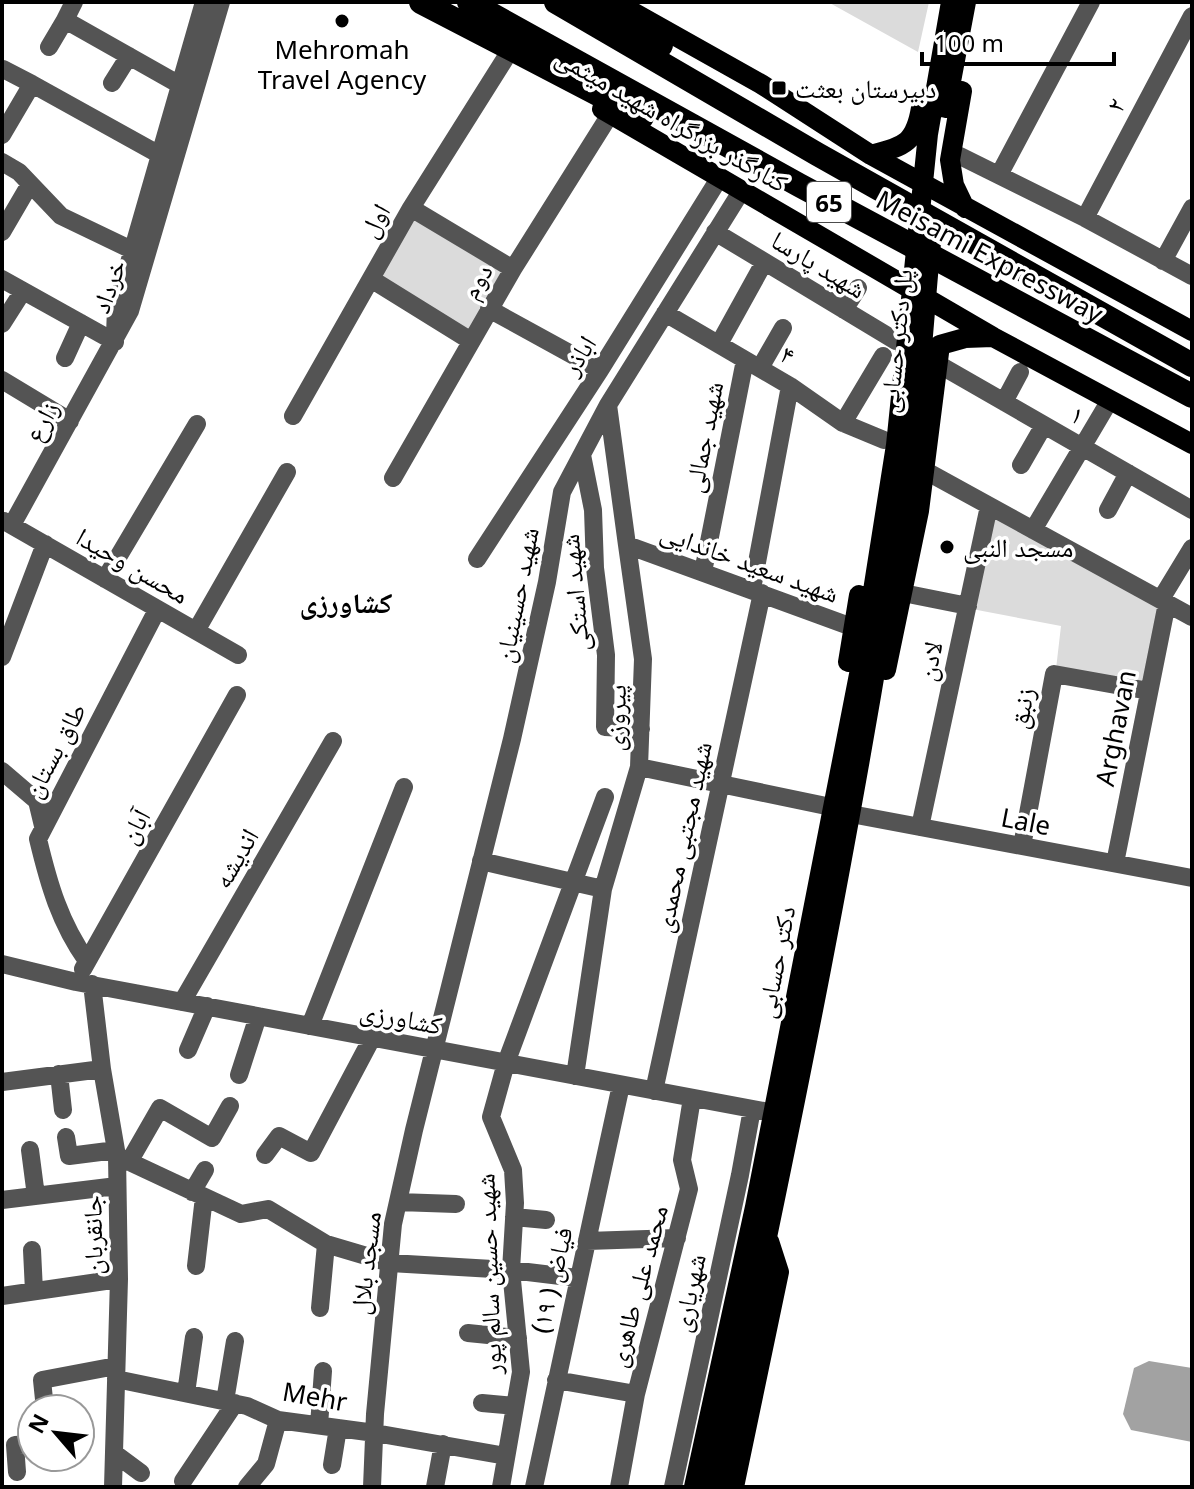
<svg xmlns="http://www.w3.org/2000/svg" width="1194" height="1489" font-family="'Noto Sans','Noto Naskh Arabic',sans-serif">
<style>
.green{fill:#dbdbdb}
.water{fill:#a2a2a2}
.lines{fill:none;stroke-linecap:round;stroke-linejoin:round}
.minor{stroke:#545454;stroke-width:18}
.major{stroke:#000;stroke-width:20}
.highway{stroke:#000;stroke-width:24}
.poi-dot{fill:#000;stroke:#fff;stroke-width:3}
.labels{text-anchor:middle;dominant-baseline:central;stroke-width:7;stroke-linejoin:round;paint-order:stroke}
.shield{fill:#fff;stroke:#4c4c4c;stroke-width:2}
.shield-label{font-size:24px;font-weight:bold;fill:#000}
.poi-label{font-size:26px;fill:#000;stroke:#fff;text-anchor:start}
.street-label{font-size:26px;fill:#000;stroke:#fff}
.neighbourhood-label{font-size:28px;font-weight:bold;fill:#000;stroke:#fff}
</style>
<rect width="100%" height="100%" fill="#fff"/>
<path class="green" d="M828,2H929L918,52Z
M414,219L503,273L468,332L379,278Z
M993,515L1161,605L1146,685L1056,669L1061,626L972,609Z"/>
<path class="water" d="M1149,1361L1192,1368V1442L1131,1430L1123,1414L1134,1368Z"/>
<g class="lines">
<path class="minor" d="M74,2L65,20L180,85
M49,47L65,20
M3,69L32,84
M112,83L129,56
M2,135L32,84L160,155
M960,156L1085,218L1192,276
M2,162L19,172L61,216L132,250
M999,175L1091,2
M411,208L513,269
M1085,218L1192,16
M2,232L30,184
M715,232L896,341
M1163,261L1192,208
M2,279L115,342
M371,279L471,341
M489,309L600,370
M844,310L858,288
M665,313L790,386L843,423L884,440
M2,324L23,291
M115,335L116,308L204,2
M719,344L761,268
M65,358L81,323
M938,364L1192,510
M760,368L783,328
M2,380L70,421
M1004,402L1020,372
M608,405L627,545L852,627
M293,416L411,208L508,54
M843,423L883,356
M582,455L593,510L595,568L606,655L605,727L641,729
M1021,465L1044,425
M924,470L1192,617
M393,478L513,269L611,113
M1108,510L1128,473
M4,521L238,655
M12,525L130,311L221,2
M1033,530L1110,400
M477,559L600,370L720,177
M703,572L745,360
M105,579L197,424
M752,589L790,386
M903,593L968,606
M1161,599L1192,548
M196,631L287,472
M2,657L45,544
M639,767L831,807
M2,771L37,801L43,826
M851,814L1192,878
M920,827L989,506
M1022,846L1054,674L1149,691
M481,861L603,889L639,767L643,659L627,545
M1115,863L1167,603
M87,961C60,923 49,885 38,839L157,610
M2,964L76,982L785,1115
M83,969L237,695
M92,984L102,1069L117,1156L119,1279L113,1487
M182,1002L333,741
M310,1026L404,787
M188,1050L207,1006
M59,1074L63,1110
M239,1075L258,1016
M575,1076L603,889
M2,1082L102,1069
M654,1091L762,593
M66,1137L69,1156L116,1150
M30,1150L36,1196
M265,1155L279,1136L311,1153L372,1038
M117,1156L241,1214L268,1209L326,1244L390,1263L511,1270L577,1278
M129,1162L160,1108L212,1138L230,1106
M192,1192L205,1170
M2,1200L117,1186
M398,1202L456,1204
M514,1217L546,1220
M587,1241L677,1238
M32,1250L34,1291
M196,1266L204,1197
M2,1296L119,1279
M320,1308L326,1244
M468,1333L518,1338
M116,1379L247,1406L278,1420L375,1433L506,1456
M556,1380L636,1394
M186,1393L194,1337
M225,1401L235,1341
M482,1403L515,1406
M45,1409L42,1380L116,1366
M319,1425L323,1371
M114,1453L141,1473
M332,1465L338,1428
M17,1472L15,1445L32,1444
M183,1481L235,1403
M247,1487L266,1464L278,1420
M372,1487L375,1414L393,1224L414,1130L512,739L547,582L562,492L608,405L742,190
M435,1487L443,1444
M501,1487L521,1372L511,1270L515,1203L513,1170L491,1117L506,1063L605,797
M534,1487C562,1353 592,1219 621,1085
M619,1487L636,1394L689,1189L682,1160L692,1098
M673,1487L740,1175L752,1109"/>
<path class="major" d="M615,2L761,84L871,155L1192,331
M962,91L950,160L954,185L965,208
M946,108L966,2
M602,109L993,337L1192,444
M871,155C904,146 915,144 921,108
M848,662L859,595
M886,670L919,511L940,345L965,338L993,337
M694,1487L755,1207L863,654L896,445L928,134L951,2
M714,1487C788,1144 859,799 910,452C921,383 924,312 931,243
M734,1487L779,1272L769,1241"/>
<path class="highway" d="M421,2L642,117
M469,2L799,185L1192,396
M556,2L817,154L1192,365
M593,2L661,45"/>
</g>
<g class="poi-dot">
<circle cx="342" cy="21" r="8"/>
<rect x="771" y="80" width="16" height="16" rx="4"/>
<circle cx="947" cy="547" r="8"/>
</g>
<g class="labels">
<rect class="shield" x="807" y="182" width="44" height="40" rx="6"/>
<g class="shield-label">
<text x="829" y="202">65</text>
</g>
<g class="poi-label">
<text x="342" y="49" text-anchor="middle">Mehromah<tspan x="342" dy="30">Travel Agency</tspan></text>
<text x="795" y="88">دبیرستان بعثت</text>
<text x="963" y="547">مسجد النبی</text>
</g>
<g class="street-label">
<text transform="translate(1115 105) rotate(-62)">۲</text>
<text transform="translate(672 119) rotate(30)">کنارگذر بزرگراه شهید میثمی</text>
<text transform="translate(374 220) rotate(-60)">اول</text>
<text transform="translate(990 256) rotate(28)">Meisami Expressway</text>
<text transform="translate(819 264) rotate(31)">شهید پارسا</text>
<text transform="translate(476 281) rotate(-60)">دوم</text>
<text transform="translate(108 286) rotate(-70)">خرداد</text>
<text transform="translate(895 341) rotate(-84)">پل دکتر حسابی</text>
<text transform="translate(788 354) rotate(30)">۴</text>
<text transform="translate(578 355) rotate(-58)">اباذر</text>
<text transform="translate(1078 414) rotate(30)">۱</text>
<text transform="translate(41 421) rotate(-61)">زارع</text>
<text transform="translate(703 437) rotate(-79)">شهید جمالی</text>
<text transform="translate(750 562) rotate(20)">شهید سعید خاندایی</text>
<text transform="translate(133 565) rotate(30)">محسن وحیدا</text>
<text transform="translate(574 593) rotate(-95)">شهید استکی</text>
<text transform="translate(516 595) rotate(-79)">شهید حسینیان</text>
<text transform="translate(929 661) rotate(-78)">لادن</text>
<text transform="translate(1021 708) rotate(-79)">زنبق</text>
<text transform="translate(615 718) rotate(-88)">پیروزی</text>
<text transform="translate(1115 728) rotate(-79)">Arghavan</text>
<text transform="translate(54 750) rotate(-62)">طاق بستان</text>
<text transform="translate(1026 821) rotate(11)">Lale</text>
<text transform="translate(134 826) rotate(-61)">آبان</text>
<text transform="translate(682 837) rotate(-78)">شهید مجتبی محمدی</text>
<text transform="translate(235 858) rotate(-60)">اندیشه</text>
<text transform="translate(775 962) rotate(-79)">دکتر حسابی</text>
<text transform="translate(401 1017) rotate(11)">کشاورزی</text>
<text transform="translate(92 1235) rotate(-91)">جانقربان</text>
<text transform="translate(365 1263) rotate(-83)">مسجد بلال</text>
<text transform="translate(488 1274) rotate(-92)">شهید حسین سالم پور</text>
<text transform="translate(551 1280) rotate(-77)">فیاض ( ۱۹)</text>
<text transform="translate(637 1286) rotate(-75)">محمد علی طاهری</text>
<text transform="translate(688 1293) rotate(-78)">شهریاری</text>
<text transform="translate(315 1396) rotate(10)">Mehr</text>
</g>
<g class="neighbourhood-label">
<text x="346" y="602">کشاورزی</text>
</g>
</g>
<rect width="1194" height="1489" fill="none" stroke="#000000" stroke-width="8"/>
<g transform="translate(56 1433) rotate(298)"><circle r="38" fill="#ffffff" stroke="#999999" stroke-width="2"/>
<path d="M0-6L14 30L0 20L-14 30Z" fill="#000000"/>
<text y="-12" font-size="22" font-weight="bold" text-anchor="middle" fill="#000000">N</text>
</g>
<path d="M922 52v12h192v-12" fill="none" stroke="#000000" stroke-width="4"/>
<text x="934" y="52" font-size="24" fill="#000000" stroke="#ffffff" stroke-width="6" paint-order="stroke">100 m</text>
</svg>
